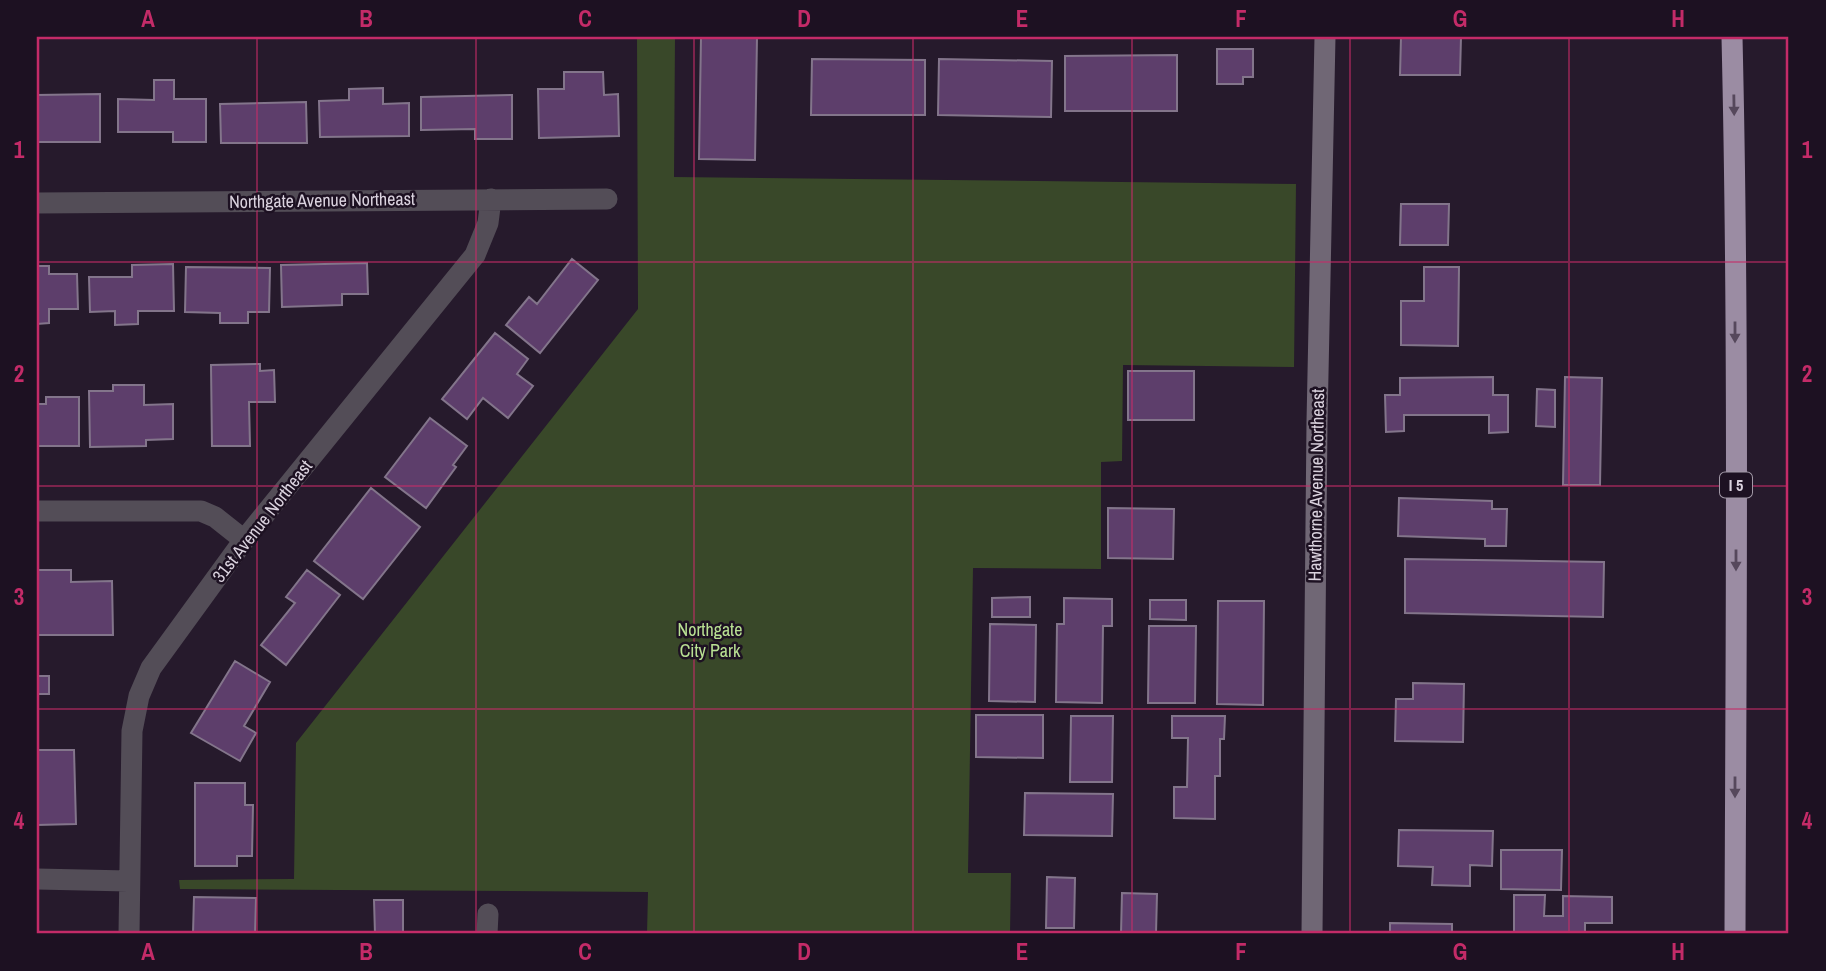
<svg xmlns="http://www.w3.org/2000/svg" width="1826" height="971" font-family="'Archivo Narrow',sans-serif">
<rect width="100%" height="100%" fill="#261a2c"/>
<path fill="#394829" d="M 637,37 L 675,37 L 674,177 L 1296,184 L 1294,367 L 1123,365 L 1122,461 L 1101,462 L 1101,569 L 973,568 L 968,873 L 1011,873 L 1010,934 L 647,934 L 648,892 L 180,889 L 179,880 L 294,879 L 296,743 L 638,309 Z"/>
<path fill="#5d3e6b" stroke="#83758b" stroke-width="2" d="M 701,37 L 757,37 L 755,160 L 699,159 Z
M 1401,37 L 1461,37 L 1460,75 L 1400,75 Z
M 1217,49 L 1253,49 L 1253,77 L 1243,77 L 1243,84 L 1217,84 Z
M 1177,55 L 1177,111 L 1065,111 L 1065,56 Z
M 812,59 L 925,60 L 925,115 L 811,115 Z
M 939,59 L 1052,61 L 1051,117 L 938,115 Z
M 564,72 L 603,72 L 604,95 L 618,94 L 619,136 L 539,138 L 538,89 L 564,89 Z
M 154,80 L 174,80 L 174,99 L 206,99 L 206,142 L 173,142 L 173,132 L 118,132 L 118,99 L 154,100 Z
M 383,88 L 383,104 L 409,103 L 409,136 L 320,137 L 319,101 L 349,100 L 349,89 Z
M 100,94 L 100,142 L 37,142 L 37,95 Z
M 512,95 L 512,139 L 475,139 L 475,129 L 421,130 L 421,97 Z
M 306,102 L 307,143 L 221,143 L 220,104 Z
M 1401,204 L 1449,204 L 1448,245 L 1400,245 Z
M 572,259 L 598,280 L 540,353 L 506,325 L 529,297 L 537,304 Z
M 367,263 L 368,294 L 342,294 L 342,305 L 282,307 L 281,265 Z
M 173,264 L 174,311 L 138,311 L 138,324 L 115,325 L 115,311 L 90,312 L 89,277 L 132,277 L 132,265 Z
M 37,266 L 49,266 L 49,274 L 77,274 L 78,309 L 49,309 L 49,323 L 37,324 Z
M 186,267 L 270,268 L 269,312 L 248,312 L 248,323 L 220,323 L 220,313 L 185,312 Z
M 1424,267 L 1459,267 L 1458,346 L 1401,345 L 1401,301 L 1424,301 Z
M 495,333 L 528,359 L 517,374 L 533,386 L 508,418 L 483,398 L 467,419 L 442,399 Z
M 260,364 L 260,371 L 274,370 L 275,402 L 249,402 L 250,446 L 212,446 L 211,365 Z
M 1128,371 L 1194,371 L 1194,420 L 1128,420 Z
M 1493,377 L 1493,395 L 1508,395 L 1508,432 L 1489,433 L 1489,415 L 1404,415 L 1404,431 L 1386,432 L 1385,395 L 1400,395 L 1400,378 Z
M 1565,377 L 1602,378 L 1600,485 L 1563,485 Z
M 113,385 L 144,385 L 144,405 L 173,404 L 173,439 L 146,440 L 146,446 L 90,447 L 89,391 L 113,391 Z
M 1537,389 L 1555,390 L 1555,427 L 1536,426 Z
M 46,397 L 79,397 L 79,446 L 37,446 L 37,404 L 46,404 Z
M 430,418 L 467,446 L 453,465 L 456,467 L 426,508 L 385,477 Z
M 371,488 L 420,527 L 363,599 L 314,561 Z
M 1399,498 L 1492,501 L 1492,509 L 1507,509 L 1506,546 L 1485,546 L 1485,539 L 1398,536 Z
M 1108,508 L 1174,509 L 1173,559 L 1108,558 Z
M 1405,559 L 1604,562 L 1603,617 L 1405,613 Z
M 37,570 L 71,570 L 71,582 L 112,581 L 113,635 L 37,635 Z
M 307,570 L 340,595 L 286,665 L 261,645 L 295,603 L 286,597 Z
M 1030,597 L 1030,617 L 992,617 L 992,598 Z
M 1064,598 L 1112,599 L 1112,626 L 1103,626 L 1102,703 L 1056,702 L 1057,624 L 1064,624 Z
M 1150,600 L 1186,600 L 1186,620 L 1150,619 Z
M 1218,601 L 1264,601 L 1263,705 L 1217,704 Z
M 990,624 L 1036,625 L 1035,702 L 989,701 Z
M 1149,626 L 1196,626 L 1195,703 L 1148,703 Z
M 235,661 L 270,682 L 244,726 L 256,733 L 240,761 L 191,733 Z
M 37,676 L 49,676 L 49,694 L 37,694 Z
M 1413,683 L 1464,684 L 1463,742 L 1395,741 L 1396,699 L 1413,699 Z
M 976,715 L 1043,715 L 1043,758 L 976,757 Z
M 1071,716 L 1113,716 L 1112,782 L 1070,782 Z
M 1172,716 L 1225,716 L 1224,739 L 1220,739 L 1220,776 L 1215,776 L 1215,819 L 1174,818 L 1174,787 L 1187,787 L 1188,738 L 1172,738 Z
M 37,750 L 74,750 L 76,824 L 37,825 Z
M 195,783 L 245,783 L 245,805 L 253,805 L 252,856 L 237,856 L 237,866 L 195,866 Z
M 1025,793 L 1113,794 L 1112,836 L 1024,835 Z
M 1399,830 L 1493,831 L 1492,866 L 1470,865 L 1470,886 L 1432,885 L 1433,867 L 1398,866 Z
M 1501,850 L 1562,850 L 1561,890 L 1501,889 Z
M 1047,877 L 1075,878 L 1074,928 L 1046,928 Z
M 1122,893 L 1157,894 L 1156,934 L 1121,934 Z
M 1514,895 L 1545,895 L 1544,916 L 1563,916 L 1563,896 L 1612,897 L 1612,923 L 1585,923 L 1585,934 L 1514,934 Z
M 194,897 L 256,898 L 255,934 L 193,934 Z
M 374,900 L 403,900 L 403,934 L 375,934 Z
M 1390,923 L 1452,924 L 1452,934 L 1390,934 Z"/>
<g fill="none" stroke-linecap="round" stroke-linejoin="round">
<path stroke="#534d57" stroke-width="21" d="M 37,203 L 607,199
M 37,511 L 201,511 L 215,517 L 244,540
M 37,879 L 128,881
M 129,934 L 132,731 L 139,696 L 151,668 L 244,540 L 475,255 L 488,223 L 491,199
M 487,934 L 488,914"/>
<path stroke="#706775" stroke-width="21" d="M 1312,934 L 1317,422 L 1325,37"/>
<path stroke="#9b8ca3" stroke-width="21" d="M 1732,37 C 1739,336 1736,635 1735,934"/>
</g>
<defs><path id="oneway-solid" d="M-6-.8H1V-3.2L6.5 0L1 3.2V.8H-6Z" transform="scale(1.75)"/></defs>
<g fill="#56485c">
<use href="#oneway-solid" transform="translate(1734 105) rotate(89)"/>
<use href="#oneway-solid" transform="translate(1735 332) rotate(90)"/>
<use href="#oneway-solid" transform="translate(1736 560) rotate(90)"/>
<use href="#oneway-solid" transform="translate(1735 787) rotate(90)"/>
</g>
<path fill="none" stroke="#c42b68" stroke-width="2" stroke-opacity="0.55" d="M 257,37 L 257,934M 476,37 L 476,934M 694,37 L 694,934M 913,37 L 913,934M 1132,37 L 1132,934M 1350,37 L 1350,934M 1569,37 L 1569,934M 37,262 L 1789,262M 37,486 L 1789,486M 37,709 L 1789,709"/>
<g text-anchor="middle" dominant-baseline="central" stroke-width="5" stroke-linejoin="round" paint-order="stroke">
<rect fill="#1d1122" stroke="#a198a6" stroke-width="2" x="1720" y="472.5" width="32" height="25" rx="5"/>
<g font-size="16" font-weight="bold" fill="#dad2de">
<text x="1736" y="485">I 5</text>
</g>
<g font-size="18" fill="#dad2de" stroke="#1d1122">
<text transform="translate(322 200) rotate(-1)">Northgate Avenue Northeast</text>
<text transform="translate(1316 485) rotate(-89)">Hawthorne Avenue Northeast</text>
<text transform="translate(262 521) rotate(-52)">31st Avenue Northeast</text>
</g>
<g font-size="18" fill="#b9e193" stroke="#1d1122">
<text x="710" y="629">Northgate<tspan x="710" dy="21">City Park</tspan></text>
</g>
</g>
<rect width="1826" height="971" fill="none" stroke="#1d1122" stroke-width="77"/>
<rect x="38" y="38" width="1749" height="894" fill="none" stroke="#c42b68" stroke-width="2.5"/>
<g font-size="23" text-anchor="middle" font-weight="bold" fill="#c42b68">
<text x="148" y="27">A</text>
<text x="366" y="27">B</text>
<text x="585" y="27">C</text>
<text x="804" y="27">D</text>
<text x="1022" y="27">E</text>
<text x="1241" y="27">F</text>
<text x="1460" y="27">G</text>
<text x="1678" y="27">H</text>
<text x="19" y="158">1</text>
<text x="1807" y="158">1</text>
<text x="19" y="382">2</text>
<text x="1807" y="382">2</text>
<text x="19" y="605">3</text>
<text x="1807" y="605">3</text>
<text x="19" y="829">4</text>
<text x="1807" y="829">4</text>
<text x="148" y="960">A</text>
<text x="366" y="960">B</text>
<text x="585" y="960">C</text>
<text x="804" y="960">D</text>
<text x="1022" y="960">E</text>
<text x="1241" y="960">F</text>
<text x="1460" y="960">G</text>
<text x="1678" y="960">H</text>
</g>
</svg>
